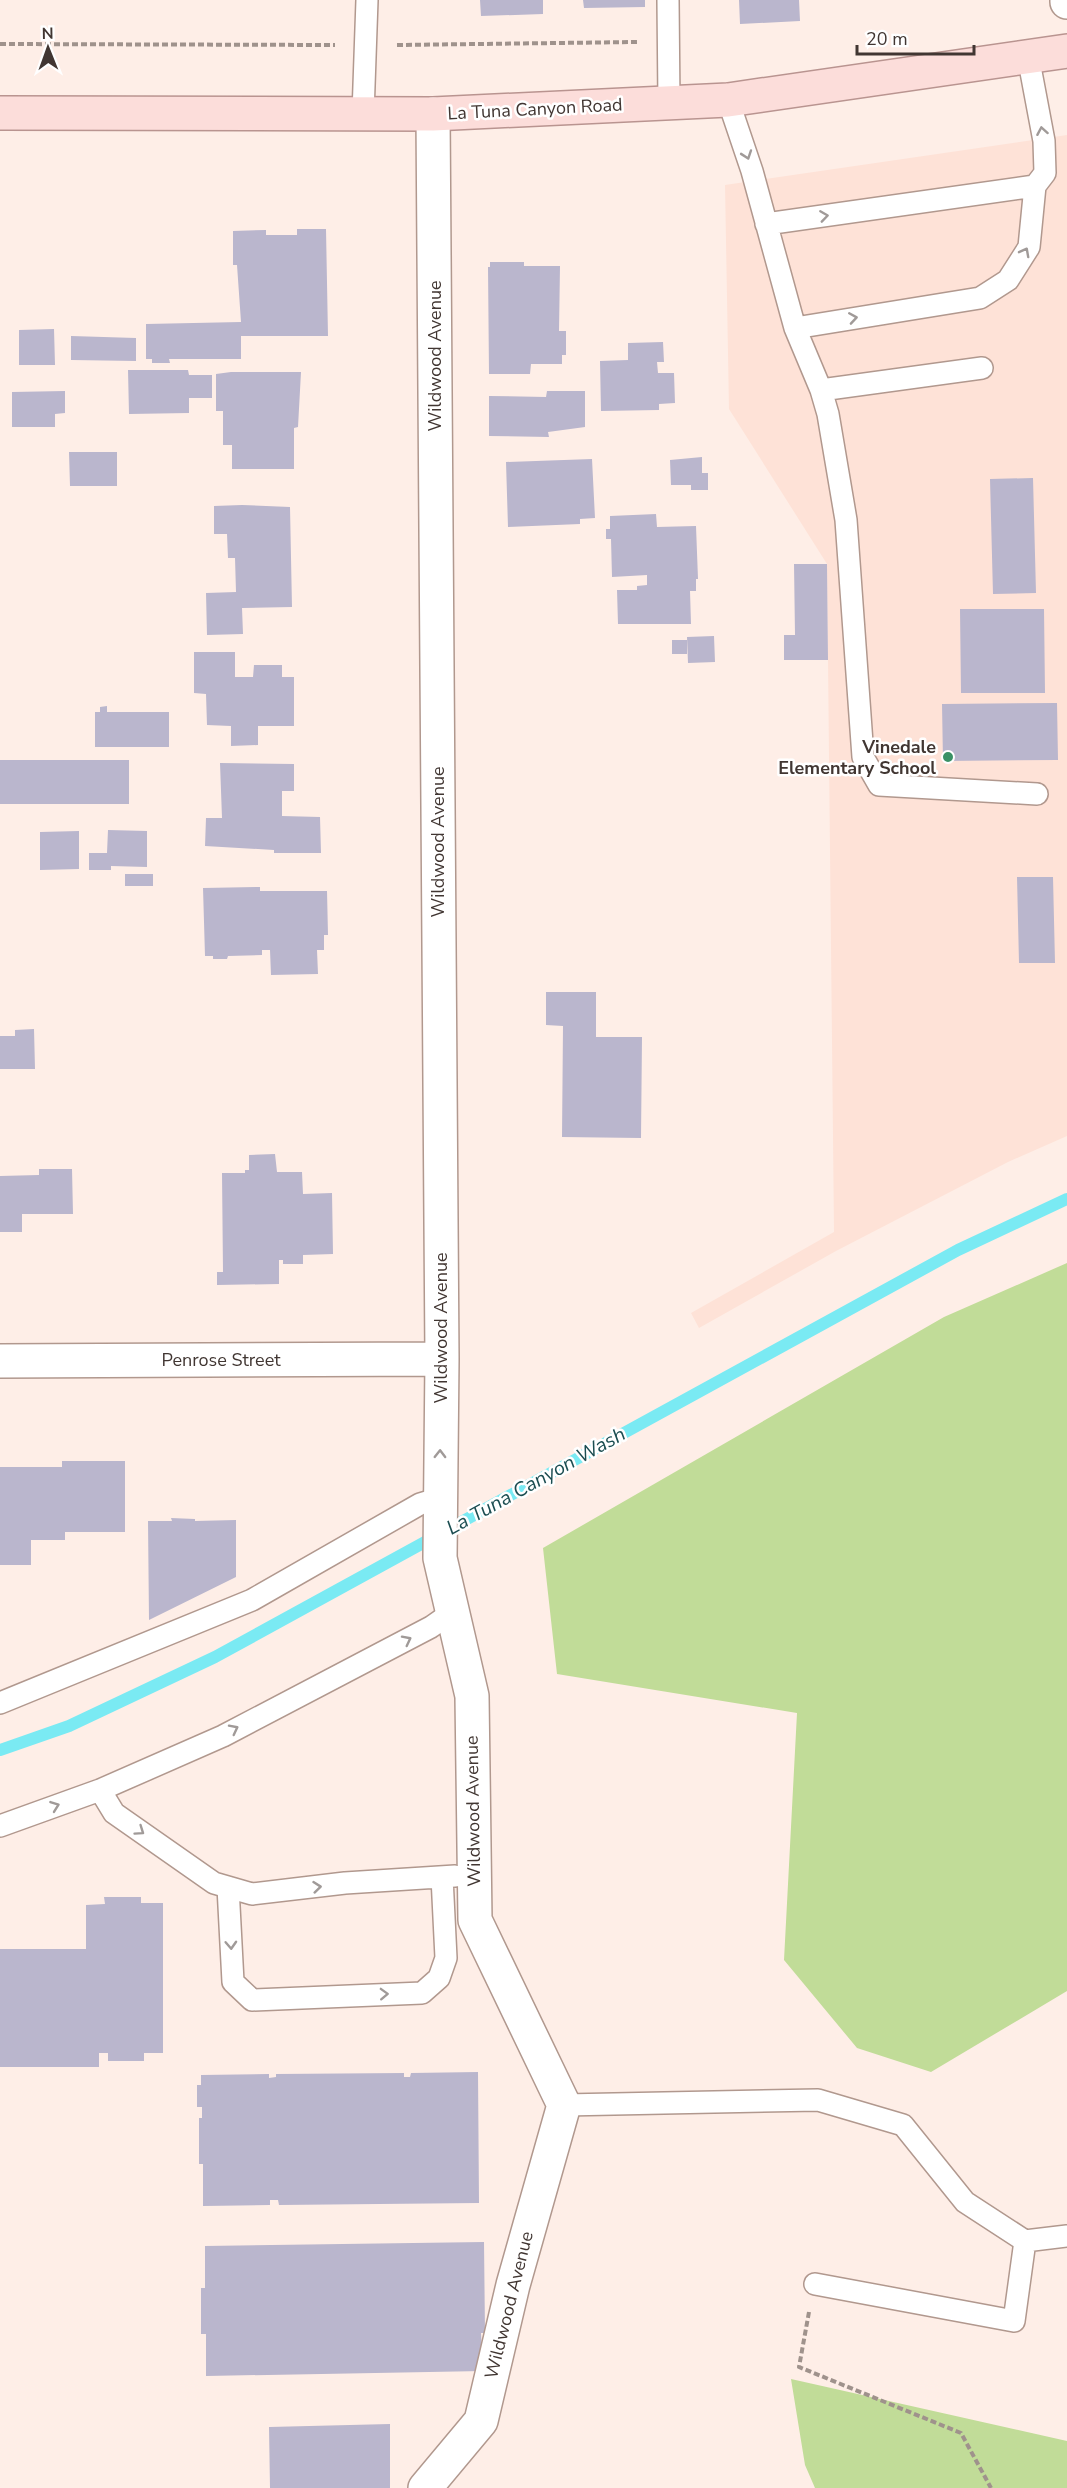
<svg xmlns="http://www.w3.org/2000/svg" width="1067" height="2488" font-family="'Nunito Sans',sans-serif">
<rect width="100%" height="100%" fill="#feeee7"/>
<path fill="#fee2d7" d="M 1067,135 L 1067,1136 L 1008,1162 L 836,1251 L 699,1328 L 691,1313 L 834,1232 L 827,564 L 729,409 L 725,185 Z"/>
<path fill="#c1dc98" d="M 1067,1263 L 1067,1991 L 931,2072 L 857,2048 L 784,1960 L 797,1713 L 557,1674 L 543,1548 L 944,1317 Z
M 791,2379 L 1067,2441 L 1067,2488 L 815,2488 L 805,2465 Z"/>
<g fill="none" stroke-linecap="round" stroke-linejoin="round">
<path stroke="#7aeaf3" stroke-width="12" d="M 0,1750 L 69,1726 L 215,1657 L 958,1250 L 1067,1199"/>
</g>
<path fill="#bab6cd" d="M 480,0 L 543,0 L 543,14 L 481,16 Z
M 583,0 L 645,0 L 645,7 L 584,8 Z
M 739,0 L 799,0 L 800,21 L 740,24 Z
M 297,229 L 326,229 L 328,336 L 241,336 L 241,359 L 169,359 L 170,363 L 152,363 L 152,359 L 146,359 L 146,324 L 241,322 L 237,265 L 233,265 L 233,231 L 266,230 L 266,235 L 297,235 Z
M 490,262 L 524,262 L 524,266 L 560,266 L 559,331 L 566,331 L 566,355 L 562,355 L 562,364 L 531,364 L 530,374 L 489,374 L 488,267 L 490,267 Z
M 54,329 L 55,365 L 19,365 L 19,330 Z
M 71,336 L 136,338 L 136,361 L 71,360 Z
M 663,342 L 664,362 L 657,362 L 658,373 L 674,373 L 675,403 L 659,404 L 659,410 L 601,411 L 600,361 L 628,360 L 628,343 Z
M 128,370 L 188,370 L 189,375 L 212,375 L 212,398 L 189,398 L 189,413 L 129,414 Z
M 231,372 L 301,372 L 298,427 L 294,428 L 294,469 L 232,469 L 232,445 L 223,445 L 223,411 L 216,411 L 216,374 Z
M 65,391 L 65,413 L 55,414 L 55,427 L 12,427 L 12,392 Z
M 547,391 L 585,391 L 585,427 L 548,432 L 549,437 L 489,436 L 489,396 L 546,397 Z
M 69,452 L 117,452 L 117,486 L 70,486 Z
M 702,457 L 702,473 L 708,473 L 708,490 L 691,490 L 691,485 L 671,485 L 670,460 Z
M 592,459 L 595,518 L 580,519 L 580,524 L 508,527 L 506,462 Z
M 1033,478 L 1036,593 L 993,594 L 990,479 Z
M 242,505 L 290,507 L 292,607 L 242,608 L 243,634 L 207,635 L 206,593 L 236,592 L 235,558 L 228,558 L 227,534 L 214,534 L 214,506 Z
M 656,514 L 657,527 L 696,526 L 698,579 L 696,579 L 696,591 L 690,591 L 691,624 L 618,624 L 617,590 L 637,590 L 637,586 L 647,585 L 647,575 L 612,577 L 611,539 L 606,539 L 606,529 L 610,529 L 610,516 Z
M 794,564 L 827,564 L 828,660 L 784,660 L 784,635 L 795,635 Z
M 960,609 L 1044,609 L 1045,693 L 961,693 Z
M 714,636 L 715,662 L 688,663 L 687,637 Z
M 672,640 L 687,640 L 687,654 L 672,654 Z
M 194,652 L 235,652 L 235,677 L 253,677 L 254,665 L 282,665 L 282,677 L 294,677 L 294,726 L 258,726 L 258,745 L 231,746 L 231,726 L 207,725 L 206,694 L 194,693 Z
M 1057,703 L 1058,760 L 943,761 L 942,704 Z
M 107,706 L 107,712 L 169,712 L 169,747 L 95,747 L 95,712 L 100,712 L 100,707 Z
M 0,760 L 129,760 L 129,804 L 0,804 Z
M 220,763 L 294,764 L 294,791 L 282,791 L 282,816 L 320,817 L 321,853 L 274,853 L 274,850 L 205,846 L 206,818 L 222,818 Z
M 108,830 L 147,831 L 147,867 L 111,866 L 111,870 L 89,870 L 89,853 L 107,853 Z
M 79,831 L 79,869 L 40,870 L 40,832 Z
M 125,874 L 153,874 L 153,886 L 125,886 Z
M 1017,877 L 1053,877 L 1055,963 L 1019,963 Z
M 260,887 L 260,891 L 327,891 L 328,935 L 324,935 L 324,950 L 317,950 L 318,974 L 271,975 L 270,950 L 262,950 L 262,955 L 228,956 L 227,959 L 213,959 L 213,956 L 205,956 L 203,888 Z
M 546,992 L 596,992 L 596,1037 L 642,1037 L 641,1138 L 562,1137 L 563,1026 L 546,1025 Z
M 34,1029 L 35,1069 L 0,1069 L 0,1036 L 15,1036 L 15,1030 Z
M 275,1154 L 277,1172 L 302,1172 L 303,1194 L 332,1193 L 333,1254 L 303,1255 L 303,1264 L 283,1264 L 283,1260 L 279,1260 L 279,1284 L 217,1285 L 217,1272 L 223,1272 L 222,1173 L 245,1173 L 245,1170 L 249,1170 L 249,1155 Z
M 39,1169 L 72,1169 L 73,1214 L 22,1214 L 22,1232 L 0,1232 L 0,1176 L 39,1175 Z
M 62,1461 L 125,1461 L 125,1532 L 65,1532 L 65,1540 L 31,1540 L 31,1565 L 0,1565 L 0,1467 L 62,1467 Z
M 171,1518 L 195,1519 L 195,1521 L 236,1520 L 236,1577 L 149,1620 L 148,1521 L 172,1521 Z
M 104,1897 L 141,1897 L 141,1903 L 163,1903 L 163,2053 L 144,2053 L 144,2061 L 108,2061 L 108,2053 L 99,2053 L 99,2067 L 0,2067 L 0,1949 L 86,1949 L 86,1905 L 105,1904 Z
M 478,2072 L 479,2203 L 279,2205 L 278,2200 L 270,2200 L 270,2205 L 203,2206 L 203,2164 L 199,2164 L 199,2118 L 202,2118 L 202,2107 L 197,2107 L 197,2085 L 201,2085 L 201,2075 L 269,2074 L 269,2078 L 276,2077 L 276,2074 L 404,2073 L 404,2077 L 410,2077 L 411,2073 Z
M 484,2242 L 485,2333 L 481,2333 L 483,2371 L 206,2376 L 206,2334 L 201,2334 L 201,2288 L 205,2288 L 205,2246 Z
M 390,2424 L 390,2488 L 270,2488 L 269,2427 Z"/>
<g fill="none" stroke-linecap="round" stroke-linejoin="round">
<defs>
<path id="service" d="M 668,0 L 669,103
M 728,100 L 752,171 L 795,328 L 821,390 L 828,414 L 846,520 L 863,757 L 879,785 L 1037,794
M 363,114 L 367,0
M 766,224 L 1035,186
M 795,328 L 980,298 L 1008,280 L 1029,247 L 1035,186 L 1045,173 L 1044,141 L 1028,56
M 821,390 L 982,368
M 0,1703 L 252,1600 L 420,1504 L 440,1498
M 100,1790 L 114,1813 L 214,1883 L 252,1894 L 345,1883 L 455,1876
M 0,1826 L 100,1790 L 223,1736 L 431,1627 L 451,1613
M 228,1887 L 233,1982 L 252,2000 L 422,1993 L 439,1978 L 446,1958 L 442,1877
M 564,2105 L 818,2100 L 903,2125 L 965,2202 L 1025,2241 L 1067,2236
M 815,2284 L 1014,2321 L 1025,2241"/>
<path id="minor" d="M 1067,0 L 1067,2
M 0,1361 L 442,1359
M 425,2488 L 481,2421 L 513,2285 L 564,2105 L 475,1920 L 472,1696 L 440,1558 L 442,1359 L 433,114"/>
<path id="primary" d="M 0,113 L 433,114 L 728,100 L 1067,51"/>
</defs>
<use href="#service" stroke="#b1988e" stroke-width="24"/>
<use href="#minor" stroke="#b1988e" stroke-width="36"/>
<use href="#primary" stroke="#b99490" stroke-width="36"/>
<path stroke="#9f928c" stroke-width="4" stroke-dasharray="6 3" stroke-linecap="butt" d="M 0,44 L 335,45
M 397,45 L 638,42
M 809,2312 L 799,2367 L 961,2433 L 991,2488"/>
<use href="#service" stroke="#fff" stroke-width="21"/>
<use href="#minor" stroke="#fff" stroke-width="33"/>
<use href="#primary" stroke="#fcddda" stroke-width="33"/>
</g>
<defs><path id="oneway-chevron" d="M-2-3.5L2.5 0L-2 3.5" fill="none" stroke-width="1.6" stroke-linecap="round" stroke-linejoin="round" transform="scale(1.5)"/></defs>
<g stroke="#a09a98">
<use href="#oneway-chevron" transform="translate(1042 131) rotate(-100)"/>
<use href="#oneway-chevron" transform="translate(747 155) rotate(71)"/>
<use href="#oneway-chevron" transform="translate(824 216) rotate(-8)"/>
<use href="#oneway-chevron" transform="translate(1025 252) rotate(-62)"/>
<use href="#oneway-chevron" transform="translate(853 318) rotate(-9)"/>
<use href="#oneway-chevron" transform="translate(440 1454) rotate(-89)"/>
<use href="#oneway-chevron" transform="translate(407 1640) rotate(-27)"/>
<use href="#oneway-chevron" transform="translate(234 1729) rotate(-27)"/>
<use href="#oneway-chevron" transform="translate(55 1806) rotate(-20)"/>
<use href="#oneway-chevron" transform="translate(140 1831) rotate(35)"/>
<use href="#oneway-chevron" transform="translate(317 1887) rotate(-6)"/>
<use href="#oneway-chevron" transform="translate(231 1945) rotate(87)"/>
<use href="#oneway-chevron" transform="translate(384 1994) rotate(-2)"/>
</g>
<circle fill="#3a9165" stroke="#fff" stroke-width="2" cx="948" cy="757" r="6"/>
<g text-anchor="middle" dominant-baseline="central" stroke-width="5" stroke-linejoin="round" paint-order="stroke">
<g font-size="18" fill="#413632" stroke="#fff">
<text transform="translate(535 109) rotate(-3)">La Tuna Canyon Road</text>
<text transform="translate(435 356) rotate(-90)">Wildwood Avenue</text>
<text transform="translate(438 842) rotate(-90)">Wildwood Avenue</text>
<text transform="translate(441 1328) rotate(-90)">Wildwood Avenue</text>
<text x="221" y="1360">Penrose Street</text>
<text transform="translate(473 1811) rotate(-91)">Wildwood Avenue</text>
<text transform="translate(509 2305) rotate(-76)">Wildwood Avenue</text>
</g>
<g font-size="18" font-weight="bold" fill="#413632" stroke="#fff" text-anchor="end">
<text x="936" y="747">Vinedale<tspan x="936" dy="21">Elementary School</tspan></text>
</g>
<g font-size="20" font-style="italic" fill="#1b4d51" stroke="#fff">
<text transform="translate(536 1481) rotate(-29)">La Tuna Canyon Wash</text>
</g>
</g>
<g transform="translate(48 48) rotate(359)" stroke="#ffffff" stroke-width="4.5" paint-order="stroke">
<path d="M0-4.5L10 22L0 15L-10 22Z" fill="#413632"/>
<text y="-9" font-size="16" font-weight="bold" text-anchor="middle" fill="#413632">N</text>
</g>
<path d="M857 45v9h117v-9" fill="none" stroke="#413632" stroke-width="3"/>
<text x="866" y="45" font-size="18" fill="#413632" stroke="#ffffff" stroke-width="4.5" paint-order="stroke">20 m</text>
</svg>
